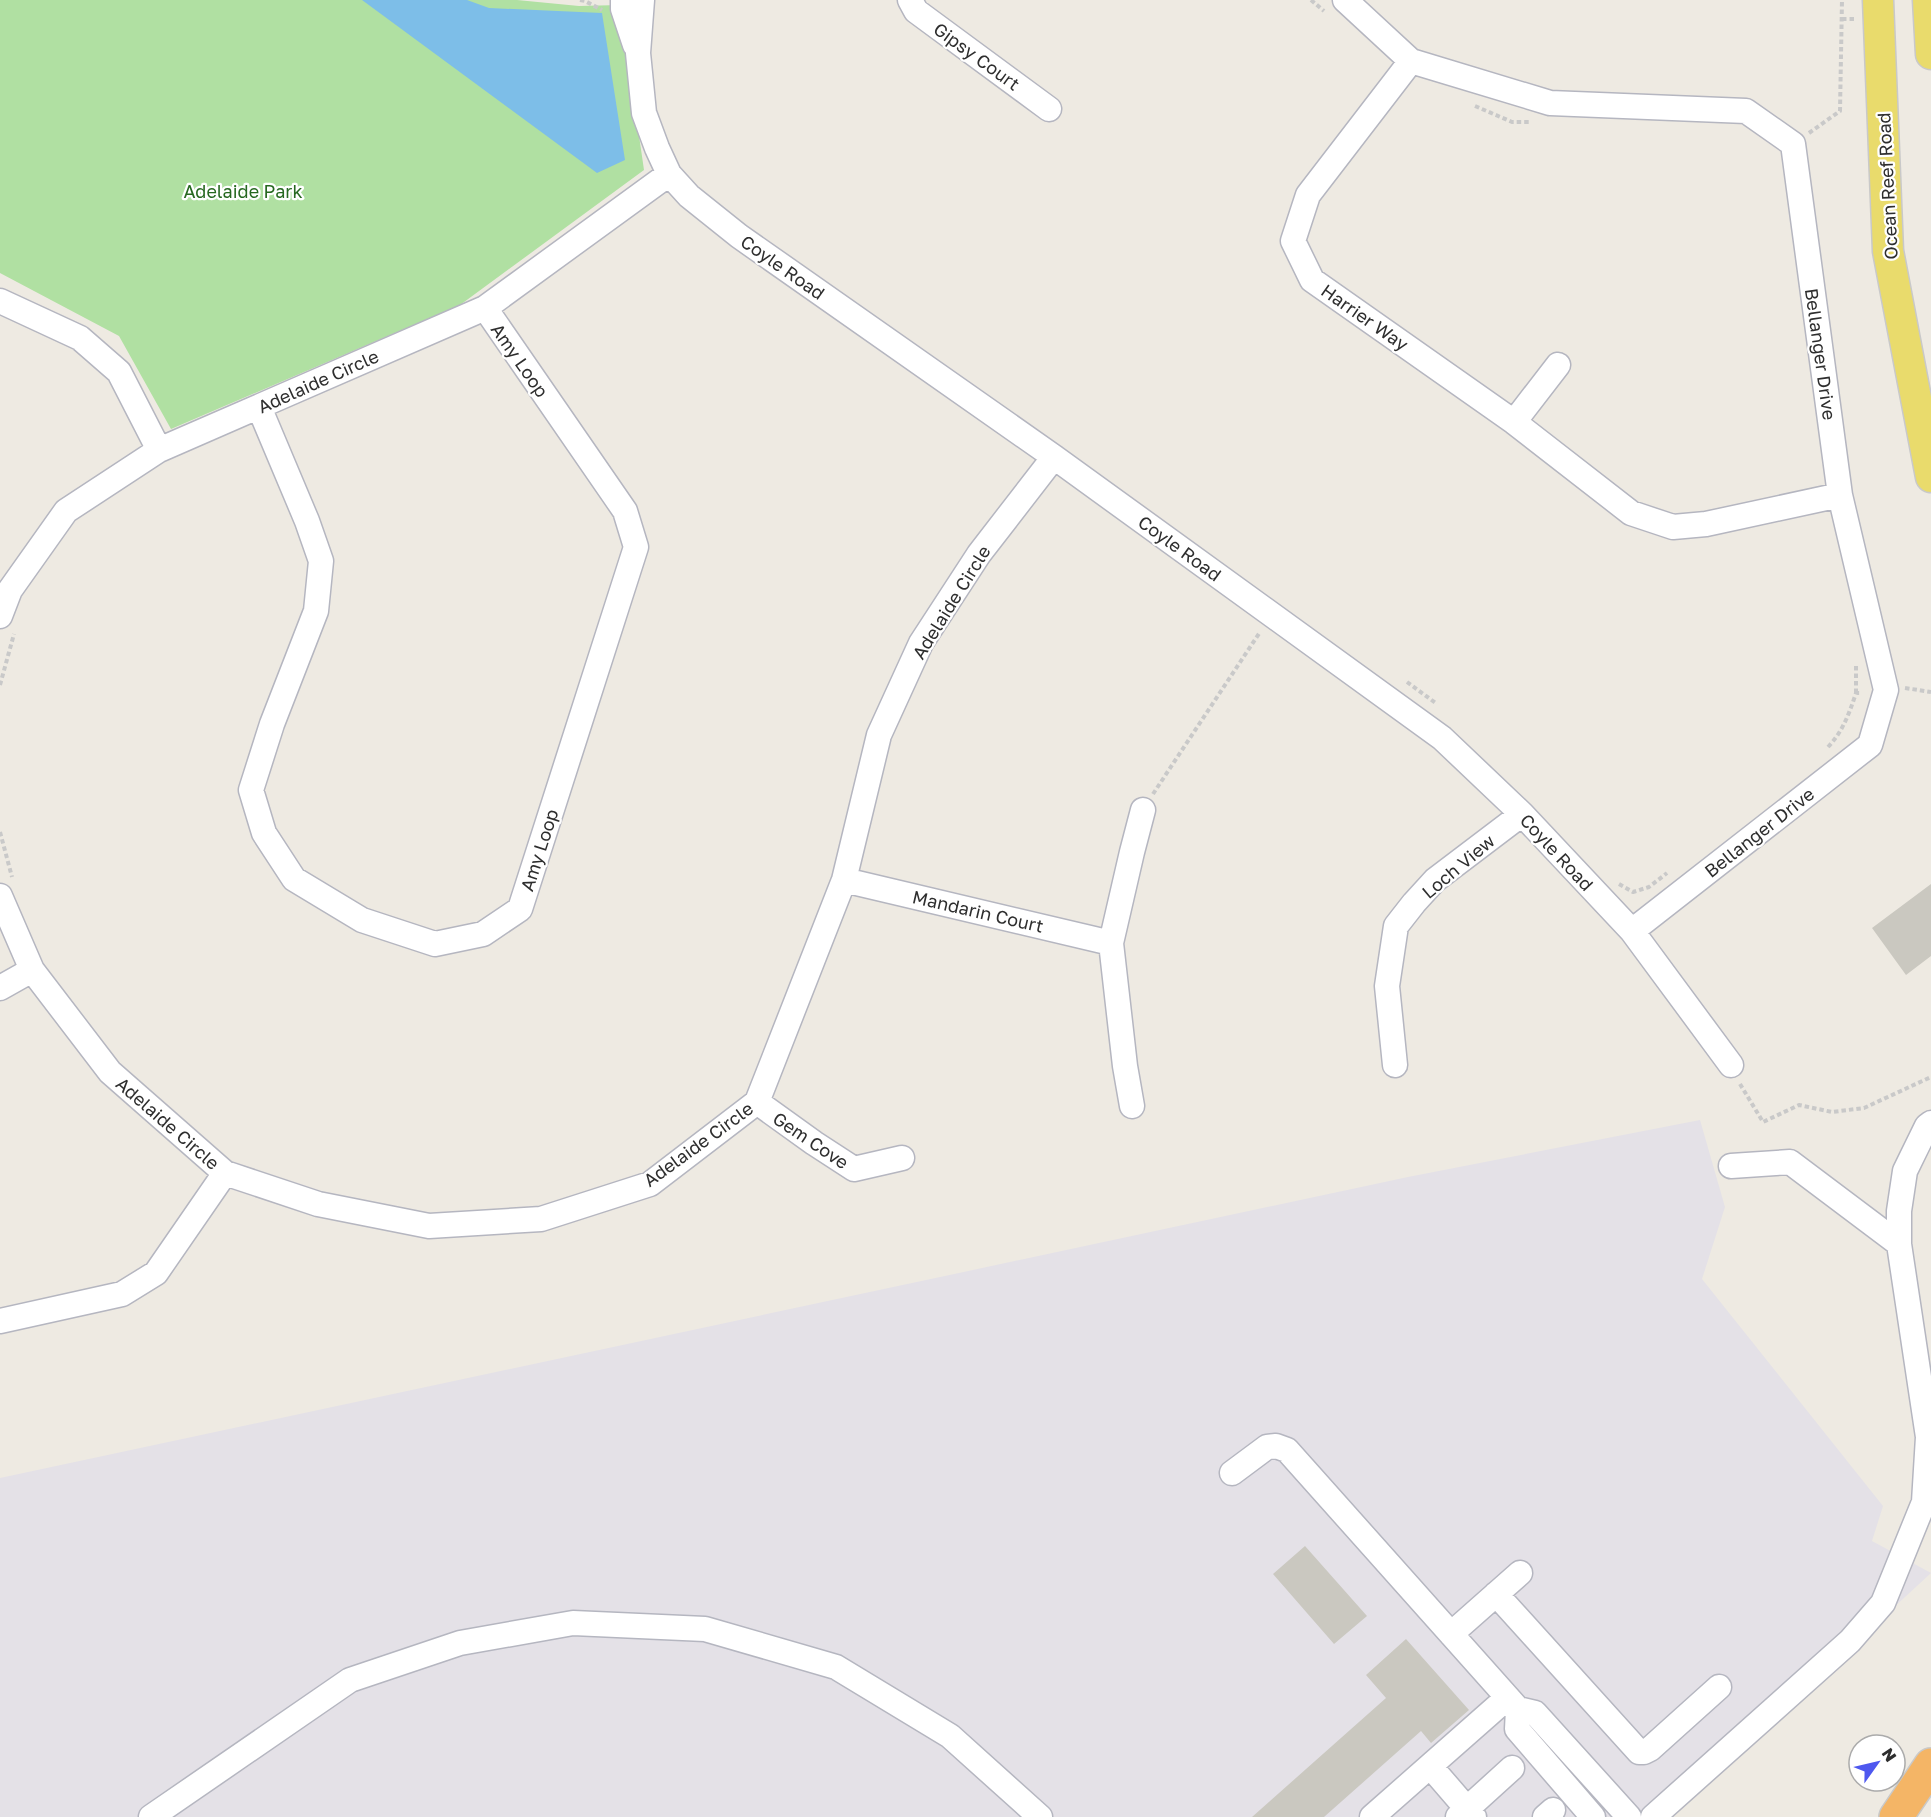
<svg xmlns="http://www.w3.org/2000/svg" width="1931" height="1817" font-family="'Golos Text',sans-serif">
<rect width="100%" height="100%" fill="#eeeae2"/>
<path fill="#e4e1e7" d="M 1700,1120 L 1725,1207 L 1702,1279 L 1883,1506 L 1872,1541 L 1931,1573 L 1667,1817 L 0,1817 L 0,1478 L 1408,1177 Z"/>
<path fill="#b0e0a2" d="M 0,0 L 517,0 L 579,6 L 620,5 L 644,170 L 460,305 L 171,429 L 119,336 L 0,273 Z"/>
<path fill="#7dbee8" d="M 362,0 L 467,0 L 489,8 L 602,13 L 625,160 L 597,173 Z"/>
<path fill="#cac8c0" d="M 1931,884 L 1931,956 L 1906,975 L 1872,928 Z
M 1305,1546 L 1367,1616 L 1334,1644 L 1273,1574 Z
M 1406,1639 L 1469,1710 L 1431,1743 L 1421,1731 L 1324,1817 L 1252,1817 L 1386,1698 L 1366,1675 Z"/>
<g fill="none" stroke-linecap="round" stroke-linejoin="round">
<defs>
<path id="minor" d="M 623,0 L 623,9 L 635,45
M 642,0 L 638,53 L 644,113 L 657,148 L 669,174 L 689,196 L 739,236 L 1054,457 L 1442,738 L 1522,814 L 1632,931 L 1731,1065
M 910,0 L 916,11 L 1049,109
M 1345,0 L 1411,61 L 1550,103 L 1746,111 L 1793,144 L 1840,495 L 1886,690 L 1870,745 L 1632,931
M 1411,61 L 1308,195 L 1293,241 L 1312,280 L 1514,422 L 1631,513 L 1673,527 L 1706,524 L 1840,495
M 0,301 L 80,338 L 119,372 L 159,450
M 259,407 L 307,521 L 321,561 L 316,611 L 272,724 L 251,790 L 264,833 L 294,879 L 362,920 L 435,944 L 483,934 L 520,909 L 636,547 L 625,511 L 485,308
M 1514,422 L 1558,365
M 0,616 L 10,590 L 66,511 L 159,450 L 485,308 L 669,174
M 844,880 L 1111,943
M 0,896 L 32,970 L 110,1072 L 225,1173 L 318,1204 L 429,1226 L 541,1219 L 650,1184 L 757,1102 L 844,880 L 879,735 L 921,643 L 979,554 L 1054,457
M 0,988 L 32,970
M 1395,1065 L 1387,986 L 1396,926 L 1414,903 L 1435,880 L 1522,814
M 757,1102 L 814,1143 L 854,1169 L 902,1158
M 1132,1106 L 1125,1066 L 1111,943 L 1132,852 L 1143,810
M 1731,1166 L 1790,1162 L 1899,1244
M 0,1321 L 122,1294 L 156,1273 L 225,1173
M 1232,1473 L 1267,1447 L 1276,1446 L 1287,1450 L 1518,1709
M 1496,1594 L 1639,1752 L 1644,1752 L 1650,1749 L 1719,1687
M 1451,1634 L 1520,1573
M 1430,1766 L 1474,1817
M 151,1817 L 350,1680 L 460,1643 L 573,1623 L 705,1629 L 836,1667 L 950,1736 L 1040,1817
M 1372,1817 L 1507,1698
M 1458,1817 L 1512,1768
M 1545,1817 L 1553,1810
M 1593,1817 L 1517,1729 L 1518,1709 L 1535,1713 L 1629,1817
M 1653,1817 L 1850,1641 L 1883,1603 L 1924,1502 L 1928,1437 L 1899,1244 L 1899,1211 L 1905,1171 L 1927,1126 L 1931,1123"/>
<path id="major" d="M 1878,0 L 1888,251 L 1931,477
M 1928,0 L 1931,54"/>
<path id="highway" d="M 1896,1817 L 1931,1765"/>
</defs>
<use href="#minor" stroke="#b5b6c0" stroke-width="27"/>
<use href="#major" stroke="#c9c9c9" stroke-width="33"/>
<use href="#highway" stroke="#c9c9c9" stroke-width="36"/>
<path stroke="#c9c9c9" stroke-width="4" stroke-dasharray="4.5 3" stroke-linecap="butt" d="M 580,0 L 585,1 L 602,10
M 1311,0 L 1324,11
M 1842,19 L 1856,19
M 1475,106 L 1512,122 L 1530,122
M 1809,133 L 1840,111 L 1842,0
M 1407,682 L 1437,704
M 0,685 L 14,634
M 1905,688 L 1931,692
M 1856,693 L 1856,666
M 1828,747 C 1843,731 1849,714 1856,693 L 1862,693
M 1153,794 L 1260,632
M 0,832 L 12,877
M 1619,884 L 1633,892 L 1649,887 L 1667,873
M 1740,1084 L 1763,1122 L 1799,1105 L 1832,1112 L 1864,1108 L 1931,1077"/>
<use href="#minor" stroke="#fff" stroke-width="24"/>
<use href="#major" stroke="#e9db6c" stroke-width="30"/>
<use href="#highway" stroke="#f4b566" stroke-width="33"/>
</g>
<g text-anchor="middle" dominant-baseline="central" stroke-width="4.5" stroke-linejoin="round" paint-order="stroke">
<g font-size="18" fill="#2e2e2e" stroke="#fff">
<text transform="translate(977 56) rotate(36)">Gipsy Court</text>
<text transform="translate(1887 186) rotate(-93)">Ocean Reef Road</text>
<text transform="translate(783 267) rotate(35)">Coyle Road</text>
<text transform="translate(1365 317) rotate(35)">Harrier Way</text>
<text transform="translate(1821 354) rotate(82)">Bellanger Drive</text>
<text transform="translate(520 360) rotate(55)">Amy Loop</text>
<text transform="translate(318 381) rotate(-24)">Adelaide Circle</text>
<text transform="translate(1180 548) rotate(36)">Coyle Road</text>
<text transform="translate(951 602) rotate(-58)">Adelaide Circle</text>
<text transform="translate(1759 832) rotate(-38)">Bellanger Drive</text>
<text transform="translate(539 850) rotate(-72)">Amy Loop</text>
<text transform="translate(1557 852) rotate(47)">Coyle Road</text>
<text transform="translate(1458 866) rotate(-40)">Loch View</text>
<text transform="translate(978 911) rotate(13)">Mandarin Court</text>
<text transform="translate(168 1123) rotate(41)">Adelaide Circle</text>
<text transform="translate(811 1140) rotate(34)">Gem Cove</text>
<text transform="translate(698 1144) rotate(-36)">Adelaide Circle</text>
</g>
<g font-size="18" fill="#266820" stroke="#fff">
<text x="243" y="191">Adelaide Park</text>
</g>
</g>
<g transform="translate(1877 1763) rotate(56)"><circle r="28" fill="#ffffff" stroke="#ababab" stroke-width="1.5"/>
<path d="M0-4.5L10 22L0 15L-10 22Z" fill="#4e58ef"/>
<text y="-9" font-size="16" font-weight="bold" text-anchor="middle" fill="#2e2e2e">N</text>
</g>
</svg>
